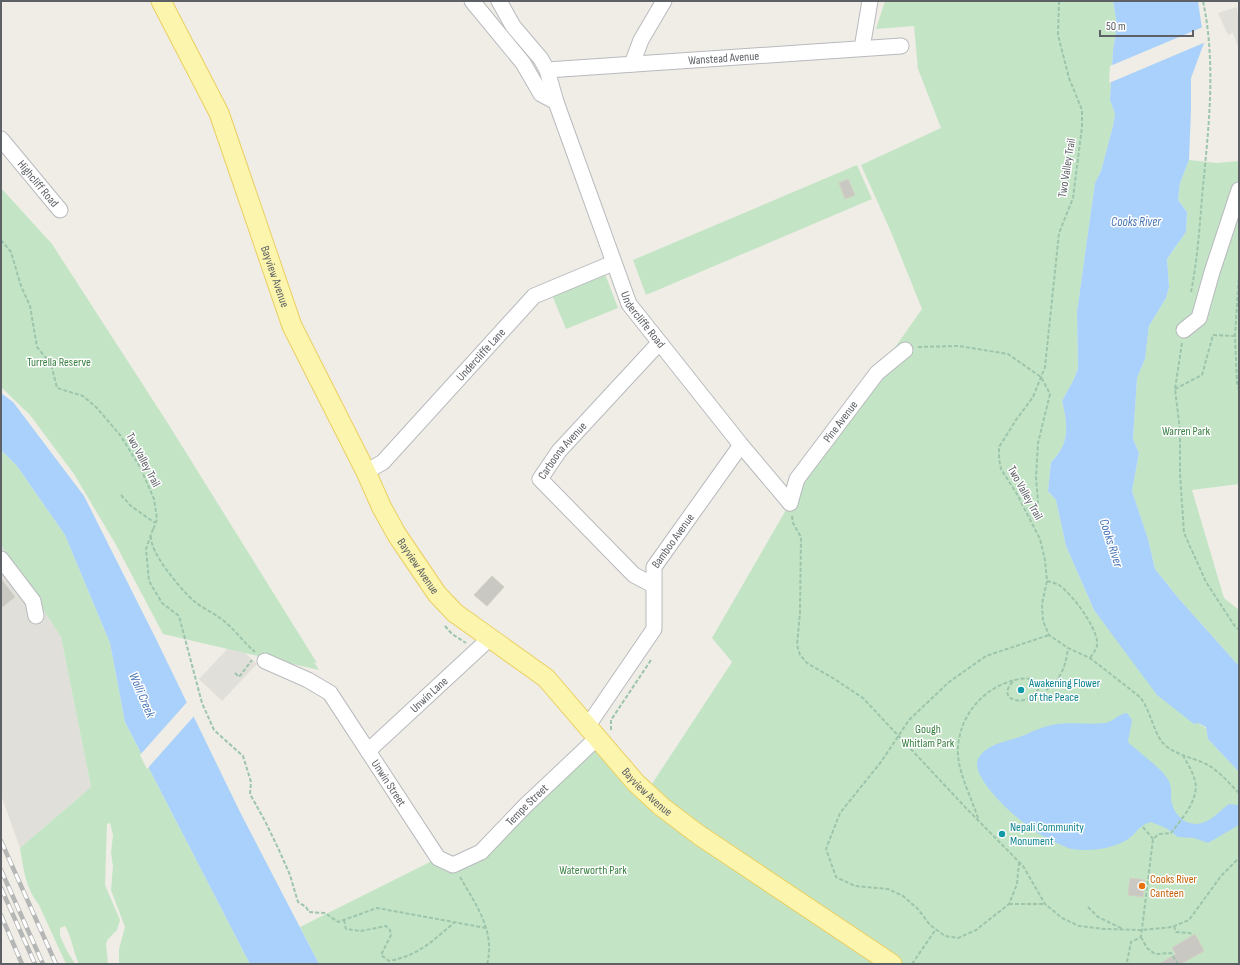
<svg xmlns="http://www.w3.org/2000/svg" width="1240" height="965" font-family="'Sofia Sans Condensed',sans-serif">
<rect width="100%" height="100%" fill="#efede5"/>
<path fill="#e0dfda" d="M 1237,7 L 1239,26 L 1239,52 L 1238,46 L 1233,33 L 1228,35 L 1218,13 Z
M 1,545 L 61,637 L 91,787 L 20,848 L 1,795 Z
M 234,642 L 257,664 L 222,701 L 199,679 Z"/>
<path fill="#c3e5c6" d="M 885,1 L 1113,1 L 1117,25 L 1113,50 L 1110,100 L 1115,114 L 1113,126 L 1101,171 L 1095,183 L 1091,211 L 1077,312 L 1078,367 L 1074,379 L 1062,401 C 1068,425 1070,444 1051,462 L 1048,491 L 1056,500 L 1066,546 L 1094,610 L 1120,643 L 1198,723 L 1206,728 L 1208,739 L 1239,772 L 1239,964 L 319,964 L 300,927 L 438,858 L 453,865 L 481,852 L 592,733 L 646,793 L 732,662 L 712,638 L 790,503 L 797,479 L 877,373 L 922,309 L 891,232 L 861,165 L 941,128 L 918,69 L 914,26 L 876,29 Z
M 1189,160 L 1217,163 L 1239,161 L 1239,484 L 1192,490 L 1224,598 L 1239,610 L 1239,666 L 1180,600 L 1155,569 L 1148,539 L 1132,491 L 1139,453 L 1133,439 L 1137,378 L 1145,359 L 1149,326 L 1166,298 L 1169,287 L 1167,259 L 1186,232 L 1187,212 L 1178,200 L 1180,183 Z
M 857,165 L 872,199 L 646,295 L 633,260 Z
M 1,188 L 52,244 L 167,422 L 317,663 L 314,662 L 319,670 L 163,634 L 115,543 L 74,474 L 30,415 L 1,387 Z
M 605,274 L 618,308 L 566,329 L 552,295 Z
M 1,450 L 17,466 L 65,535 L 110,643 L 125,722 L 250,964 L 119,964 L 119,949 L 125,927 L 111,890 L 113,866 L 111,853 L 113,835 L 110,823 L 107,824 L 105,885 L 120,920 L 117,930 L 108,939 L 106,944 L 108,964 L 79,964 C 73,952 72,937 65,926 L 60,928 L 60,936 L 66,949 L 75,964 L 66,964 L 39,905 C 26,889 23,868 20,848 L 91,787 L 61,637 L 1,545 Z"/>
<path fill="#a9d1fb" d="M 1113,1 L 1198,1 L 1204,43 L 1191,78 L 1191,110 L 1189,160 L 1180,183 L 1178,200 L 1187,212 L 1186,232 L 1167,259 L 1169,287 L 1166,298 L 1149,326 L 1145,359 L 1137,378 L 1133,439 L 1139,453 L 1132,491 L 1148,539 L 1155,569 L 1180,600 L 1239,666 L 1239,772 L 1208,739 L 1206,727 L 1198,723 L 1194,724 L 1157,695 L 1094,610 L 1066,546 L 1056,500 L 1048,491 L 1051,462 C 1070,444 1068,425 1062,401 L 1074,379 L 1078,368 L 1077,312 L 1091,211 L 1095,183 L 1101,171 L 1113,126 L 1115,114 L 1110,100 L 1113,50 L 1117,25 Z
M 1,393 L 13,402 L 84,496 L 155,637 L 240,812 L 319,964 L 250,964 L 125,722 L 110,643 L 65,535 L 17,466 L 1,450 Z
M 1127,713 L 1132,720 L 1128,742 C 1138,752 1160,767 1167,778 C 1173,786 1170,795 1172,804 C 1177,820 1192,829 1207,821 C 1215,817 1222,809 1229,804 L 1238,805 L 1239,825 L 1208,843 L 1194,838 L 1178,837 L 1166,828 L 1151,822 C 1142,824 1138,830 1132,836 C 1121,846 1101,850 1086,850 C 1080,850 1071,850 1066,847 C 1056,843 1045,837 1036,832 C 1021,823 969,778 978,759 C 987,743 1007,742 1022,736 C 1034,731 1044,726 1057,724 C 1073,722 1089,725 1105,723 C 1113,722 1118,714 1127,713 Z"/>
<path fill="#efede5" d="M 1203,27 L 1206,42 L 1109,83 L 1110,66 Z
M 188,701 L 195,715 L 147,769 L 140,755 Z"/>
<path fill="#cac8c2" stroke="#d3d0c4" d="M 848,179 L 855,195 L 845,199 L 839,183 Z
M 492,576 L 504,587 L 487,606 L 474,595 Z
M 1,579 L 15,597 L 1,608 Z
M 1130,878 L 1145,880 L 1143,897 L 1128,895 Z
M 1195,934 L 1204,951 L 1181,964 L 1159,964 L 1176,954 L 1172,948 Z"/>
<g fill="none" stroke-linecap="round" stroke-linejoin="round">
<defs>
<g id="minor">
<path d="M 472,1 L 523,63 L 541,94 L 556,102"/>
<path id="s1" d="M 499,1 L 513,26 L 541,59 L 547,70 L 556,102 L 629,304 L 741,445 L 790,503"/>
<path d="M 862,48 L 870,1"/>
<path d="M 632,64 L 641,40 L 664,1"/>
<path id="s2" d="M 547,70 L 901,46"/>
<path id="s3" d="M 1,139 L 60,210"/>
<path d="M 1184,330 L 1199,318 L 1212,272 L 1239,190"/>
<path id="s4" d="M 366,472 L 383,462 L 534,296 L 613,263"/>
<path id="s5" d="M 790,503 L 797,479 L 877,373 L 905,350"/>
<path d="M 1,559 L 33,601 L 36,616"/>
<path id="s6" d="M 653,585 L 634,575 L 540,479 L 559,451 L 659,343"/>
<path id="s7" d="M 265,661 L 308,680 L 330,693 L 438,858 L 453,865 L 481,852 L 525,806 L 597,738"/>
<path id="s8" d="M 587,727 L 654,629 L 654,567 L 741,445"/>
<path id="s9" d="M 368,751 L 489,639"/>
</g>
<g id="major">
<path id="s10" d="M 161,1 L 219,113 L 292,326 L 366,472 L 382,508 L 397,535 L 437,594 L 455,613 L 546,678 L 636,783 L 662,807 L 699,835 L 892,964"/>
</g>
</defs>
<use href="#minor" stroke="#b8babe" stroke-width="17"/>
<use href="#major" stroke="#ebcf62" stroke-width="21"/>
<path stroke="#9dc5ac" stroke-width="2" stroke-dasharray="4 2" stroke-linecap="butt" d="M 1059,1 L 1058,35 L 1069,78 L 1082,110 L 1082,127 L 1073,198 L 1059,233 L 1045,367 L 1033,397 L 1016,420 L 999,447 L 999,459 L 1001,469 L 1017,494 L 1040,539 L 1045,560 L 1047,581 L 1042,604 L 1043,621 L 1049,635 L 1068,648 L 1090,658 L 1140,697 C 1150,710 1152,726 1160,739 C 1169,754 1192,757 1206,764 C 1218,770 1229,783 1239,793
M 1,240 L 11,252 L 21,286 L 30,306 L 37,347 L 51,364 L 57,388 L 83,396 L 97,408 L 120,435 L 140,467 L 154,499 L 157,519 L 153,530
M 1239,273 L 1235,336 L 1237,383 L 1239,390
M 1191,292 C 1198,257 1200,221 1203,186 C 1209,125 1216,62 1203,1
M 1182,343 L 1175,389 L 1180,430 L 1180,474 L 1184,533 L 1206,582 L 1234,625 L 1239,630
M 918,347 L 959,346 L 1008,354 L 1041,377 L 1050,394 L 1038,443 L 1036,477 L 1038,502 L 1030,517
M 1175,389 L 1202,375 L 1213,335 L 1235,336
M 121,495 L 131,506 L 155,523
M 792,516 L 793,523 L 801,537 L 800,612 L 797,645 L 800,655 L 807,663 L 833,678 L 863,698 L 966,808 L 1023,866 L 1045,904 L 1062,918 L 1079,926 L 1104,929 L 1142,930 L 1172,927 L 1189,920 L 1221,876 L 1239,858
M 153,529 L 146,549 L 149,581 L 162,603 L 179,616 L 202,703 L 214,730 L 243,756 L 251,782 L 250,794 L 265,821 L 279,850 L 290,875 L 298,902 L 306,907 L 309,912 L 325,913 L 338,922 L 377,908 L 486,928
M 151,536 C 149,552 182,591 194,601 C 202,608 212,612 220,618 C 233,627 243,642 255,652
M 1047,581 C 1051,582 1055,583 1059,585 C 1072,594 1095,625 1097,641 C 1098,648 1094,652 1090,658
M 445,626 L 452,634 L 466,643
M 235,673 L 239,677 L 252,660
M 1036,694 L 1040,695 C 1059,681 1065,672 1068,648
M 611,730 L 611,720 L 651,660
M 978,818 C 972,800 963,782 959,763 C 953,731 972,697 1003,684 C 1014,680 1026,675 1037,682 L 1039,688 C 1027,711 992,699 1015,680
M 1143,827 L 1153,839
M 1019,862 L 1017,884 L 1009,904 L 976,930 L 958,938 L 945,936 L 930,925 L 918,909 L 903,896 L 888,889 L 855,886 L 836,877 L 826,849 L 840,813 L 881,762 L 909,720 L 949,682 L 986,656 L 1049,635
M 460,877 C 475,903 496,932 487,964
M 1009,904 L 1045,904
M 1088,907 L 1098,917 L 1123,929
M 344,920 L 346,929 L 361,931 L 386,926 L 390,930 L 391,935 L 381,955 L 389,961 C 420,955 432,941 455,922
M 1174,926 L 1176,932 L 1190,933 L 1192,935
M 1141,937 L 1147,948 L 1155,954 L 1171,953 L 1178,964
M 1127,962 L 1131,942 L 1141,937 L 1153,839 L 1159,834 L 1171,833 C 1183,817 1203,796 1193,775 C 1191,768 1186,762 1183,755
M 912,964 L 936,929"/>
<use href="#minor" stroke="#fff" stroke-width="15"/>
<use href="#major" stroke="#fbf5ae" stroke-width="19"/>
<defs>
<path id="rail" d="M 1,841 L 56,964
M 1,870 L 43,964
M 1,888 L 35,964
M 1,915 L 22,964"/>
</defs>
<use href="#rail" stroke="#b5b6b6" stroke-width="4.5"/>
<use href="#rail" stroke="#fff" stroke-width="3" stroke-dasharray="9" stroke-linecap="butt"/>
</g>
<g fill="#0f9aa8" stroke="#fff" stroke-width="1.5">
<circle cx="1021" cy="690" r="4"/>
<circle cx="1002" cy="834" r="4"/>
</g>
<circle fill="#e8710a" stroke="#fff" stroke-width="1.5" cx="1142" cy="886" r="4"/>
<g text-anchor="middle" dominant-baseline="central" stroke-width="3" stroke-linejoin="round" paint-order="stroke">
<g font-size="12" fill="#5d6065" stroke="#fff">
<text stroke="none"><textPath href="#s2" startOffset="177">Wanstead Avenue</textPath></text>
<text transform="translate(1067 168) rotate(-81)">Two Valley Trail</text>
<text stroke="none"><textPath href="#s3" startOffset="58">Highcliff Road</textPath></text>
<text stroke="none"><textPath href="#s10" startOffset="299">Bayview Avenue</textPath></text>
<text stroke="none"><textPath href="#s1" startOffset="353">Undercliffe Road</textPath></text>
<text stroke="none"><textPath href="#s4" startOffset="165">Undercliffe Lane</textPath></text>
<text stroke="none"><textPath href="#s5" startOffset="97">Pine Avenue</textPath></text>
<text stroke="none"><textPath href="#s6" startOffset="192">Carboona Avenue</textPath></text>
<text transform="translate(143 460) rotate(62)">Two Valley Trail</text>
<text transform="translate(1025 493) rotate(61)">Two Valley Trail</text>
<text stroke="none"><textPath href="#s8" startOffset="213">Bamboo Avenue</textPath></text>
<text stroke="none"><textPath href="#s10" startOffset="623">Bayview Avenue</textPath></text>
<text stroke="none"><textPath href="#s9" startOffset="83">Unwin Lane</textPath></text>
<text stroke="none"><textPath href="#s7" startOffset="180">Unwin Street</textPath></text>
<text stroke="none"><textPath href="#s10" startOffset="947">Bayview Avenue</textPath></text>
<text stroke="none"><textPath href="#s7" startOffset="383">Tempe Street</textPath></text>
</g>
<g font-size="12" fill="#388041" stroke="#fff">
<text x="59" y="362">Turrella Reserve</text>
<text x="1186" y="431">Warren Park</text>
<text x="928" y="729">Gough<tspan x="928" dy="14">Whitlam Park</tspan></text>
<text x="593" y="870">Waterworth Park</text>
</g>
<g font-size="12" fill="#0d838f" stroke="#fff" text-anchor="start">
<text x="1029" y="683">Awakening Flower<tspan x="1029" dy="14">of the Peace</tspan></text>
<text x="1010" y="827">Nepali Community<tspan x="1010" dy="14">Monument</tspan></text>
</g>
<g font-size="12" fill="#c56008" stroke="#fff" text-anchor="start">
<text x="1150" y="879">Cooks River<tspan x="1150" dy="14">Canteen</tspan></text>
</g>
<g font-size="13" font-style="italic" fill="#4975b5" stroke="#fff">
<text x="1136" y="222">Cooks River</text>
<text transform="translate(1111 543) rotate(72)">Cooks River</text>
<text transform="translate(142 695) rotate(67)">Wolli Creek</text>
</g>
</g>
<rect width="1240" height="965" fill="none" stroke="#5d6065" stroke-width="4"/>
<path d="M1100 30v6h93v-6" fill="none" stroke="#5d6065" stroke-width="2"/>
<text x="1106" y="30" font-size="12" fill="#5d6065" stroke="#ffffff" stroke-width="3" paint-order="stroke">50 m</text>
</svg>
